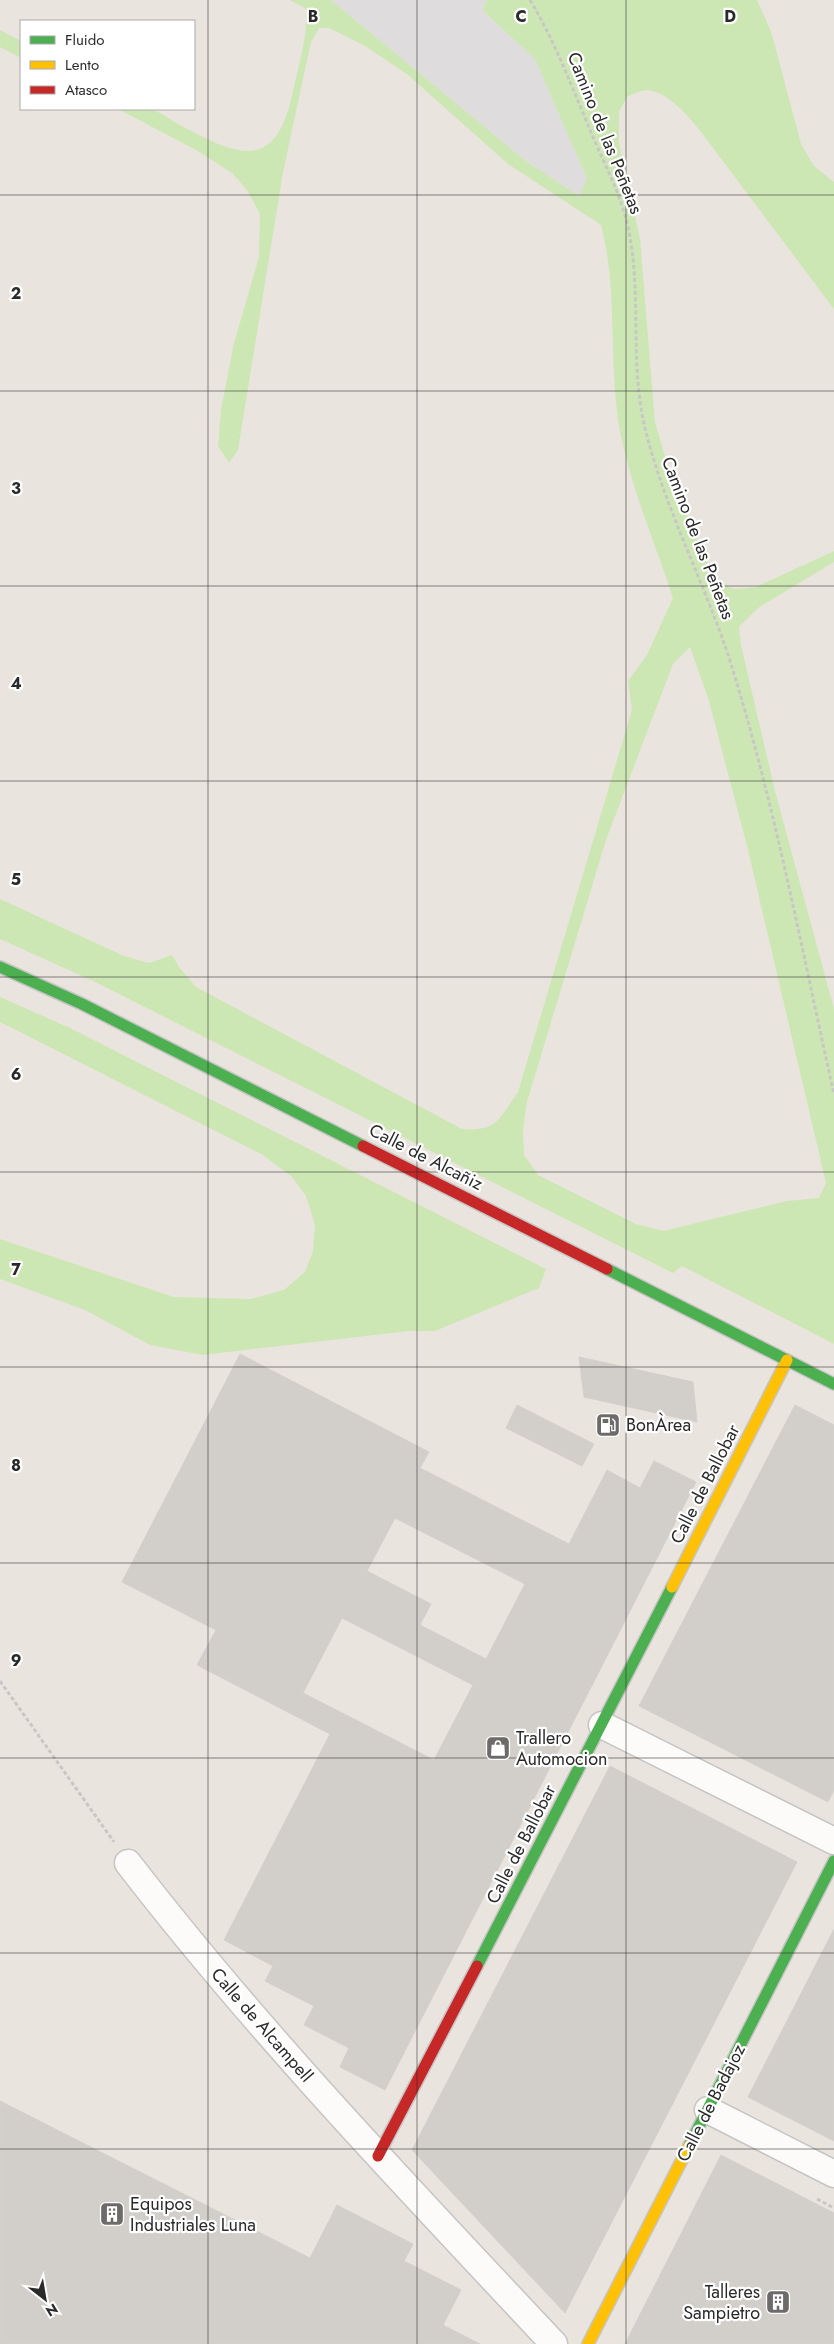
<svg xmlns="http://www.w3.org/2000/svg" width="834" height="2344" font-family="Jost,sans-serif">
<rect width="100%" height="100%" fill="#eae4de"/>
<path fill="#dfdcde" d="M 331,0 L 486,0 L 484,12 L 535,59 L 587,179 L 579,196 L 526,161 Z"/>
<path fill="#cde7b4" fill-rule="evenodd" d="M 290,0 L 331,0 L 526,161 L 579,196 L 587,179 L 535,59 L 483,11 L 486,0 L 757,0 L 771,31 L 801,144 L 814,166 L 834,182 L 834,309 L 701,132 C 688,116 670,93 647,90 C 642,90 633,94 628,96 L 619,111 L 619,143 L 640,239 L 655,422 L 669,470 L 714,580 L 734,589 L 756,587 L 834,551 L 834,562 L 758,608 L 739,627 L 741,645 L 775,791 L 834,1009 L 834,1344 L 682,1266 L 673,1273 L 93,981 L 0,939 L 0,899 L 124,956 L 149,963 L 172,955 L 179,967 L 196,987 L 462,1129 C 498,1131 498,1120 518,1092 L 632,710 L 628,681 L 647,655 L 673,598 C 656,546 632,490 621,436 C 607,366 619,293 601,225 L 508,164 L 408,75 L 365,46 L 329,28 L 319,28 L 311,42 L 283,172 L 238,450 L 229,463 L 218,446 L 221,410 L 234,343 L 259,257 L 260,214 L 247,190 L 232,173 L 196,150 L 118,109 C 128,109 139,107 149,109 C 157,110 168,118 176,123 C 230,151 274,179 292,95 C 298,67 308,38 306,9 ZM 690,647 L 709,701 L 747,846 L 826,1183 L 819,1198 L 787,1201 L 663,1231 L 636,1224 L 538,1175 L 524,1155 L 523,1129 L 527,1102 L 606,840 L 673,664 Z
M 0,30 L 21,41 L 21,58 L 0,47 Z
M 0,997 L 70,1028 L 546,1269 L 539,1288 L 435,1331 L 409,1331 L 203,1355 L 150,1345 L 85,1310 L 0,1279 L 0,1239 L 174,1297 L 250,1299 L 284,1290 L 305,1272 L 313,1251 L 315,1225 L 306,1196 L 292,1177 L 263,1155 L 0,1022 Z"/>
<path fill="#d2ceca" stroke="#d4d0cb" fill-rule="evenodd" d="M 240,1354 L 429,1452 L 420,1468 L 569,1544 L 607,1470 L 640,1488 L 654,1461 L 696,1482 L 385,2090 L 340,2067 L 349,2048 L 304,2025 L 314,2006 L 265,1981 L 273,1966 L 224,1940 L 330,1734 L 197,1665 L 216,1630 L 122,1582 ZM 395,1518 L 525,1584 L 486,1659 L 420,1625 L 431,1604 L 367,1571 ZM 342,1618 L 473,1685 L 434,1760 L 303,1693 Z
M 579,1357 L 693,1382 L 697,1422 L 584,1397 Z
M 517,1405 L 594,1444 L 582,1466 L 506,1428 Z
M 795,1405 L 834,1425 L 834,1790 L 828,1802 L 639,1706 Z
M 610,1766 L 797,1862 L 565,2313 L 412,2150 Z
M 834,1929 L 834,2141 L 748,2097 Z
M 0,2101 L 310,2258 L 337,2205 L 372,2223 L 413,2244 L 404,2261 L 461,2290 L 443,2325 L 480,2344 L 0,2344 Z
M 721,2155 L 834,2213 L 834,2344 L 625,2344 Z"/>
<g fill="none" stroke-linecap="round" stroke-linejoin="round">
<defs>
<path id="street" d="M 602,1725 L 834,1841
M 128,1863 C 259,2033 408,2188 554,2344
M 708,2110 L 834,2174"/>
<path id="fast" d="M 0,967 L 82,1004 L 363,1146
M 607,1269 L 834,1384
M 477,1966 L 672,1587
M 689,2146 L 834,1861"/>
<path id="slow" d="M 672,1587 L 787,1360
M 588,2344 L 689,2146"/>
<path id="jam" d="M 363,1146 L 607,1269
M 378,2156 L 477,1966"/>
</defs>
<use href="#street" stroke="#c6c4c4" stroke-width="29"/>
<use href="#fast" stroke="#c6c4c4" stroke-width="14"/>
<use href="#slow" stroke="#c6c4c4" stroke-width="14"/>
<use href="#jam" stroke="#c6c4c4" stroke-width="14"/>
<path stroke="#c8c7c6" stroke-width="3" stroke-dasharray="4 2.5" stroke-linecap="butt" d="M 530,0 C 554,40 570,82 588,125 C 602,160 622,195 629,232 C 642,298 629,367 646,432 C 666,512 706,585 731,664 C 775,805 802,951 834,1094
M 0,1681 L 114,1842
M 817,2199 L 834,2208"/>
<use href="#street" stroke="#fcfbfa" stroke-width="26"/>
<use href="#fast" stroke="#4caf50" stroke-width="11"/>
<use href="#slow" stroke="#ffc107" stroke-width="11"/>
<use href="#jam" stroke="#c62828" stroke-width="11"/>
</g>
<path fill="none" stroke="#2a2a2a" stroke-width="1" stroke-opacity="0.55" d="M 208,0 L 208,2344M 417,0 L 417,2344M 626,0 L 626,2344M 0,195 L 834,195M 0,391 L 834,391M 0,586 L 834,586M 0,781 L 834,781M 0,977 L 834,977M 0,1172 L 834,1172M 0,1367 L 834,1367M 0,1563 L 834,1563M 0,1758 L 834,1758M 0,1953 L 834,1953M 0,2149 L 834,2149"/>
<defs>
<symbol id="fuel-square" viewBox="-11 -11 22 22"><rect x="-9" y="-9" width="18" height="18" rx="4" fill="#6d6b69" stroke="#fff"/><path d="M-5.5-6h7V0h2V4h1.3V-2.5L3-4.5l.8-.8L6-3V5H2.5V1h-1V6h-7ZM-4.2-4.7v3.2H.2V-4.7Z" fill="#fff"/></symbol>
<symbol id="shop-square" viewBox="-11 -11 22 22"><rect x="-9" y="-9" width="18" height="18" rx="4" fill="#6d6b69" stroke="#fff"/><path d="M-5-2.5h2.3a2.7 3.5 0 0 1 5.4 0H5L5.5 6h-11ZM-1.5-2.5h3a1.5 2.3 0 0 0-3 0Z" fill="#fff"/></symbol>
<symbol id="building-square" viewBox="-11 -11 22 22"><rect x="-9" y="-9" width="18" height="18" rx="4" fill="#6d6b69" stroke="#fff"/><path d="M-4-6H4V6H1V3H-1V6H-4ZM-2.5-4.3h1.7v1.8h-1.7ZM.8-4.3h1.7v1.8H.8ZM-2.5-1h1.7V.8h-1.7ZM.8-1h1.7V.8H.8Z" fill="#fff"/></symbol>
</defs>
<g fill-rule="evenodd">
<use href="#fuel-square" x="594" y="1411" width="28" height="28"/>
<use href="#shop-square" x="484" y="1734" width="28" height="28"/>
<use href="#building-square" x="98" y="2200" width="28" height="28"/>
<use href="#building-square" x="764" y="2288" width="28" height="28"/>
</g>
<g text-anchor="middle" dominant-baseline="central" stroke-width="4.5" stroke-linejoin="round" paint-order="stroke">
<g font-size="18" fill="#2a2a2a" stroke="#fff">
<text transform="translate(605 133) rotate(68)">Camino de las Peñetas</text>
<text transform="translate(698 538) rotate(69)">Camino de las Peñetas</text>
<text transform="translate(426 1157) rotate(27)">Calle de Alcañiz</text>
<text transform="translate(705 1484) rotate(-63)">Calle de Ballobar</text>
<text transform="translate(521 1844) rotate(-63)">Calle de Ballobar</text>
<text transform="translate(262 2025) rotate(49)">Calle de Alcampell</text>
<text transform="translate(711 2103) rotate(-63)">Calle de Badajoz</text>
</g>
<g font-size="18" fill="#2a2a2a" stroke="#fff" text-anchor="start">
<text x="626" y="1425">BonÀrea</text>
<text x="516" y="1738">Trallero<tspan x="516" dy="21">Automocion</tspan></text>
<text x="130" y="2204">Equipos<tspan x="130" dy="21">Industriales Luna</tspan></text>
<text x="760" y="2292" text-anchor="end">Talleres<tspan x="760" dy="21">Sampietro</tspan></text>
</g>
</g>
<g font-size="16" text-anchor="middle" font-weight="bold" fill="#2a2a2a" stroke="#fff" stroke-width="4.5" stroke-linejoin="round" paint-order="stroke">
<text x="313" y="22">B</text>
<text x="521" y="22">C</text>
<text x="730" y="22">D</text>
<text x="16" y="299">2</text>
<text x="16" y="494">3</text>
<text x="16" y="689">4</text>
<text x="16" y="885">5</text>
<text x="16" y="1080">6</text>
<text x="16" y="1275">7</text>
<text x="16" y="1471">8</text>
<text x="16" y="1666">9</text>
</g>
<rect x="20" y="20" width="175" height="90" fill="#ffffff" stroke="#aaaaaa"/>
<rect x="30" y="36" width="25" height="8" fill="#4caf50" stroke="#aaaaaa"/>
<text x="65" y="45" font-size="15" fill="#2a2a2a">Fluido</text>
<rect x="30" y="61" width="25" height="8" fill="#ffc107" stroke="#aaaaaa"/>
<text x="65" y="70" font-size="15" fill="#2a2a2a">Lento</text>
<rect x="30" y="86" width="25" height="8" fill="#c62828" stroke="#aaaaaa"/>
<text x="65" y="95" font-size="15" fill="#2a2a2a">Atasco</text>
<g transform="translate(45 2299) rotate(149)" stroke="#ffffff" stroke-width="4" paint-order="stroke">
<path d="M0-4L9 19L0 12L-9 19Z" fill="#2a2a2a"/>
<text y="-8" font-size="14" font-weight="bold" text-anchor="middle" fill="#2a2a2a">N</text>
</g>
</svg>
